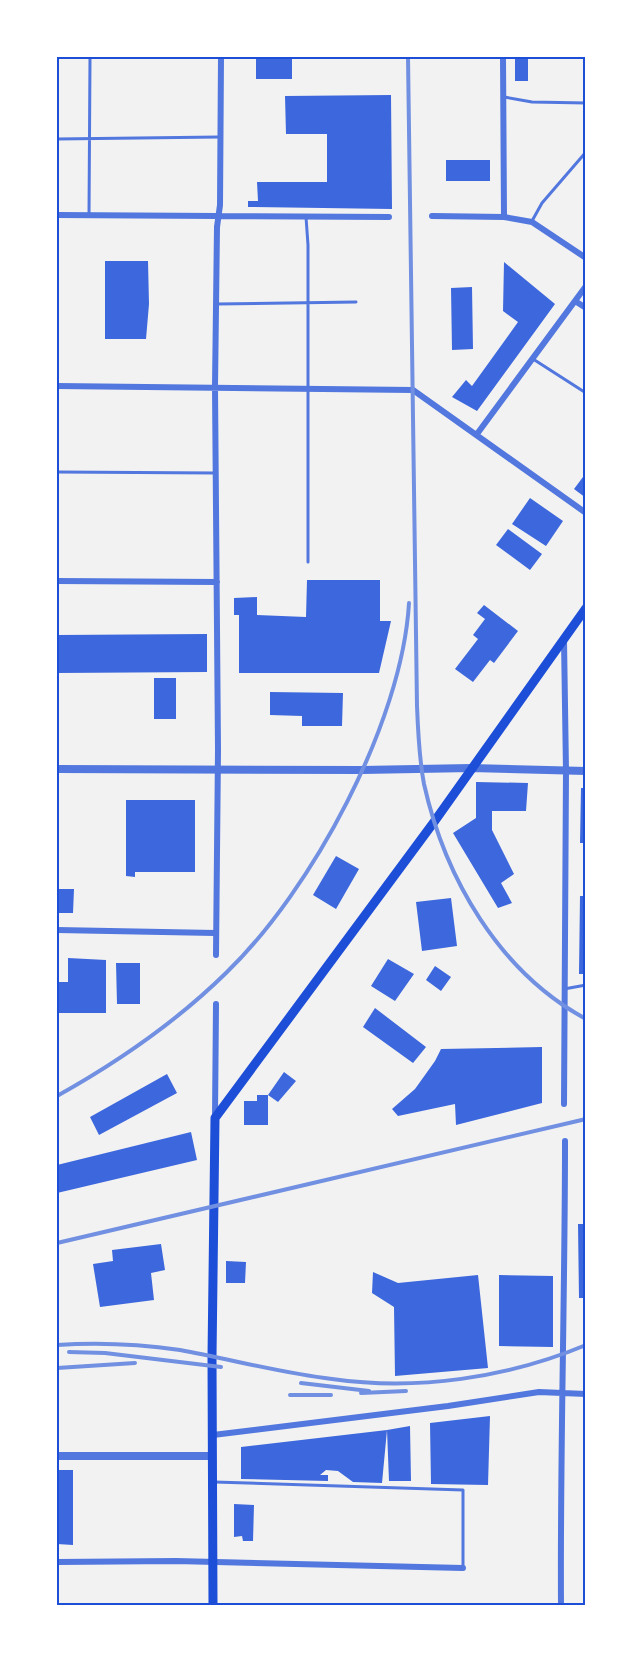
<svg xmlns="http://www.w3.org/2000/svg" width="643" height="1663" font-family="Helvetica,sans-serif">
<rect width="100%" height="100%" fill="#f2f2f2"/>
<path fill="#3d67dc" d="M 256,57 L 292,57 L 292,79 L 256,79 Z
M 515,57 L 528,57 L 528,81 L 515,81 Z
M 391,95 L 392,209 L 248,207 L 248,201 L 258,201 L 257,182 L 327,182 L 327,134 L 286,134 L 285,96 Z
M 446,160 L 490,160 L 490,181 L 446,181 Z
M 105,261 L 148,261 L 149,304 L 146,339 L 105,339 Z
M 504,262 L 555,304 L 477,411 L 452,397 L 466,380 L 472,386 L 518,322 L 503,311 Z
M 472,287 L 473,349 L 452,350 L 451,288 Z
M 586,473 L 586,498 L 574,489 Z
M 530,498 L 563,521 L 546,546 L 512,524 Z
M 508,529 L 542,554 L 530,570 L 496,545 Z
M 307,580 L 380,580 L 380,621 L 391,621 L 379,673 L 239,673 L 239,615 L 234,615 L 234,598 L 257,597 L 257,615 L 306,617 Z
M 484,605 L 518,631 L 494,663 L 490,660 L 473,682 L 455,669 L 478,639 L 473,635 L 485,619 L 477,613 Z
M 207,634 L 207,672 L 57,673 L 57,635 Z
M 154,678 L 176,678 L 176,719 L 154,719 Z
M 270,692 L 343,693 L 342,726 L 302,726 L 302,716 L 270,715 Z
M 476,782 L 528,783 L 526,811 L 492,811 L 492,830 L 514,874 L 501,883 L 512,903 L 498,908 L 453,833 L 476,818 Z
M 581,788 L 586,788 L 586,843 L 580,843 Z
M 126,800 L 195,800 L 195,872 L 135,872 L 135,877 L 126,876 Z
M 336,856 L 359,869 L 336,909 L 313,895 Z
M 57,889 L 74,889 L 73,913 L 57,913 Z
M 580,896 L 586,896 L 586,974 L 579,974 Z
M 451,898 L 457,946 L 422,951 L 416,902 Z
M 68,958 L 106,960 L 106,1013 L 58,1013 L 58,982 L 68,982 Z
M 388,959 L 414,974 L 395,1001 L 371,986 Z
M 116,963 L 140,963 L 140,1004 L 117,1004 Z
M 435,966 L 451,977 L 441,991 L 426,980 Z
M 375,1008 L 426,1047 L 413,1063 L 363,1027 Z
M 542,1047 L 542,1103 L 456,1125 L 455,1104 L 398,1116 L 392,1109 L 415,1089 L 435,1061 L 441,1049 Z
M 284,1072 L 296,1081 L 278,1102 L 268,1095 Z
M 167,1074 L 177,1093 L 99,1135 L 90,1117 Z
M 257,1095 L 268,1095 L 268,1125 L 244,1125 L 244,1101 L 257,1101 Z
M 191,1132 L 197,1160 L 57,1193 L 57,1165 Z
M 578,1224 L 586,1224 L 586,1298 L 579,1298 Z
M 161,1244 L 165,1270 L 151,1273 L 154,1300 L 100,1307 L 93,1264 L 113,1261 L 112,1250 Z
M 226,1261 L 246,1262 L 245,1283 L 226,1283 Z
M 373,1272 L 398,1283 L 478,1275 L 488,1368 L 395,1376 L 394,1307 L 372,1293 Z
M 499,1275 L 553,1276 L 553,1347 L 499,1346 Z
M 490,1416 L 488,1485 L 431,1484 L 430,1423 Z
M 410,1426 L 411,1481 L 389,1481 L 387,1430 L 382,1483 L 353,1482 L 338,1471 L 326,1470 L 320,1475 L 328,1475 L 328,1481 L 241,1479 L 241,1447 L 387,1430 Z
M 57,1470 L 73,1470 L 73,1545 L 57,1544 Z
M 234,1504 L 254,1505 L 253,1541 L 243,1541 L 242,1536 L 234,1537 Z"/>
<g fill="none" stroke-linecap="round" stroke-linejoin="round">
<path stroke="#5277de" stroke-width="3" d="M 504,97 L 532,102 L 586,103
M 57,139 L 219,137
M 89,215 L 90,57
M 306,217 L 308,245 L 308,562
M 532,221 L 542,203 L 586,152
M 217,304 L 356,302
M 533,359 L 586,393
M 57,472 L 215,473
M 564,989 L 586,985
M 214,1482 L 463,1490 L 463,1567"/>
<path stroke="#5277de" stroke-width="6" d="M 503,57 L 504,217
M 57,215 L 389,217
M 432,216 L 504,217 L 532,222 L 586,258
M 575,301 L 586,308
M 57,386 L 413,390 L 586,513
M 477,434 L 586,286
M 57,581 L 217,582
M 57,930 L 215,933
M 216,955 L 218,750 L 215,387 L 217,227 L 220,205 L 221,57
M 564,1104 L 566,771 L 564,640
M 215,1117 L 216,1004
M 213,1435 L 448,1406 L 539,1392 L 586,1394
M 57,1562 L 176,1561 L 463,1568
M 561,1606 C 560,1451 565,1296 565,1141"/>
<path stroke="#5277de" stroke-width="8" d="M 57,769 L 362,770 L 471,768 L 586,771
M 57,1456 L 212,1456"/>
<path stroke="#1d4ed8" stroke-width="9" d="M 213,1606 L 212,1357 L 215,1118 L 434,822 L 586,608"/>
<path stroke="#7290e2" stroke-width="4" d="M 408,57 L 417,706 C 418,732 419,758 424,784 C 445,878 499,972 586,1019
M 57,1096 C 118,1062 176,1022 226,973 C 312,890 402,723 409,603
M 57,1243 L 586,1119
M 57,1345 C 98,1342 139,1344 180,1350 C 230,1359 280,1373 332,1379 C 417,1391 507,1378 586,1345
M 69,1352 L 105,1353 L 221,1367
M 57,1368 L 135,1363
M 301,1383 L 369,1391
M 361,1393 L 406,1391
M 290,1395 L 331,1395"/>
</g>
<rect width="643" height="1663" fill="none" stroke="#ffffff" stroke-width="117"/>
<rect x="58" y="58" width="526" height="1546" fill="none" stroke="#1d4ed8" stroke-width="2"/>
</svg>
